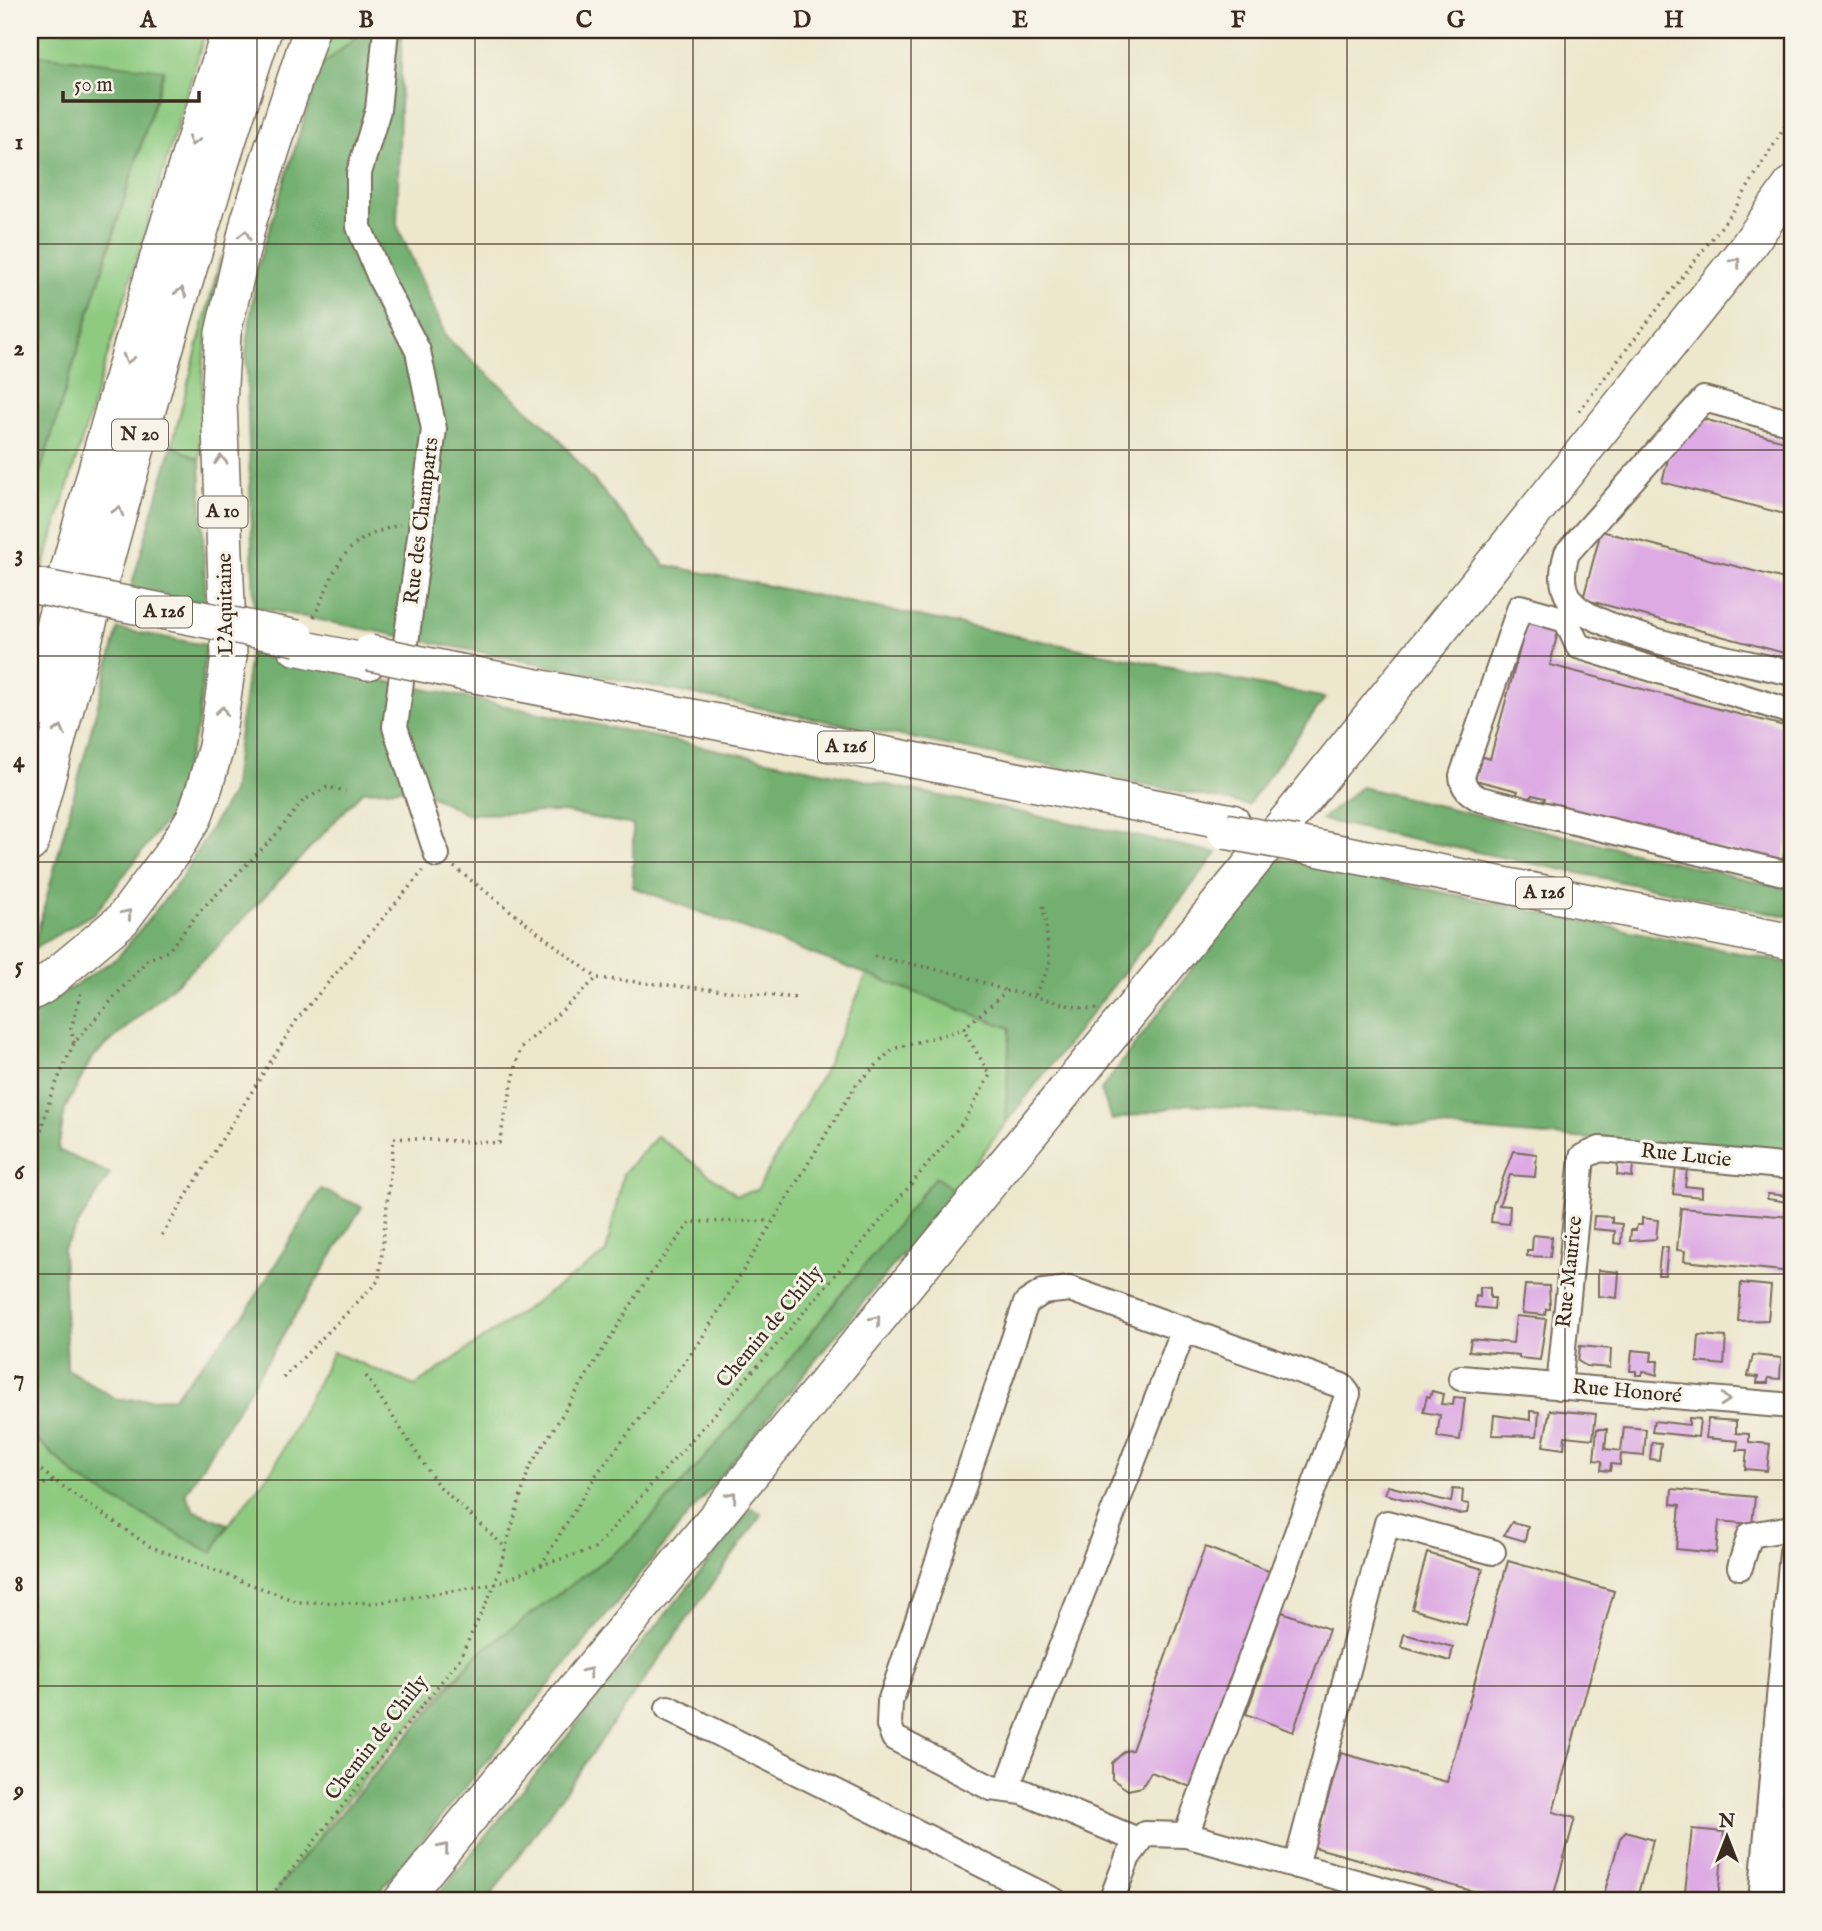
<svg xmlns="http://www.w3.org/2000/svg" width="1822" height="1931" font-family="'IM FELL English',serif">
<rect width="100%" height="100%" fill="#f7f3e8"/>
<filter id="ink" filterUnits="userSpaceOnUse"><feTurbulence type="fractalNoise" baseFrequency=".0143" numOctaves="2"/><feDisplacementMap in="SourceGraphic" scale="14" xChannelSelector="R" yChannelSelector="G"/><feConvolveMatrix kernelMatrix="1 2 1 2 8 2 1 2 1" color-interpolation-filters="sRGB"/></filter>
<filter id="wash" filterUnits="userSpaceOnUse"><feTurbulence type="fractalNoise" baseFrequency=".00686" numOctaves="4" result="noise"/><feDisplacementMap in="SourceGraphic" scale="28" xChannelSelector="R" yChannelSelector="G"/><feGaussianBlur stdDeviation="1.57" result="paint"/><feColorMatrix in="noise" values="0 0 0 0 0 0 0 0 0 0 0 0 0 0 0 0 0 1.4 0 .05"/><feComposite in="paint" operator="in"/></filter>
<g filter="url(#wash)">
<rect width="100%" height="100%" fill="#ede7cd"/>
<path fill="#8ecb81" stroke="#647a50" stroke-width="2" d="M 30,30 L 206,30 L 42,572 L 30,571 L 30,505 L 164,71 L 30,54 Z
M 332,30 L 364,30 L 320,68 Z
M 221,256 L 203,364 L 200,460 L 172,445 Z
M 867,974 L 1011,1028 L 1005,1124 L 955,1190 L 935,1178 L 775,1378 L 634,1538 L 479,1653 L 398,1738 L 331,1819 L 276,1901 L 30,1901 L 30,1433 L 79,1479 L 212,1553 L 229,1524 L 274,1467 L 333,1352 L 415,1386 L 606,1253 L 623,1174 L 657,1136 L 737,1195 L 757,1190 L 827,1066 Z"/>
<path fill="#72af6f" stroke="#566c46" stroke-width="2" d="M 364,30 L 402,30 L 397,225 L 447,338 L 552,431 L 665,565 L 1325,698 L 1248,805 L 254,607 L 246,353 L 257,268 L 320,68 Z
M 30,54 L 164,70 L 30,505 Z
M 172,445 L 200,460 L 206,604 L 131,588 Z
M 118,629 L 206,645 L 198,725 L 169,816 L 96,912 L 33,949 Z
M 250,653 L 1217,853 L 1005,1124 L 1010,1028 L 633,887 L 633,825 L 563,812 L 466,814 L 417,788 L 363,791 L 216,948 L 92,1058 L 65,1109 L 58,1150 L 110,1174 L 63,1249 L 67,1369 L 118,1400 L 173,1398 L 247,1311 L 321,1189 L 362,1207 L 185,1494 L 195,1511 L 228,1524 L 212,1553 L 79,1479 L 30,1433 L 30,1015 L 118,957 L 178,883 L 232,793 Z
M 1361,787 L 1792,890 L 1792,917 L 1321,820 Z
M 1275,858 L 1792,964 L 1792,1153 L 1520,1134 L 1188,1104 L 1112,1120 L 1101,1090 Z
M 935,1177 L 955,1190 L 372,1901 L 269,1901 L 289,1873 L 479,1653 L 634,1538 L 775,1378 Z
M 752,1508 L 762,1514 L 487,1901 L 433,1901 Z"/>
<g id="blocks">
<path fill="#ddaae4" d="M 1696,417 L 1792,443 L 1792,516 L 1662,482 L 1671,448 Z
M 1601,531 L 1792,581 L 1792,655 L 1583,599 Z
M 1529,615 L 1560,623 L 1550,665 L 1792,728 L 1792,824 L 1782,864 L 1543,804 L 1545,798 L 1532,795 L 1531,800 L 1516,796 L 1518,791 L 1475,780 L 1481,756 L 1490,759 Z
M 1513,1151 L 1537,1154 L 1535,1177 L 1510,1175 L 1499,1205 L 1510,1206 L 1509,1224 L 1491,1222 L 1493,1205 Z
M 1618,1162 L 1633,1163 L 1632,1177 L 1617,1175 Z
M 1676,1167 L 1687,1169 L 1685,1186 L 1702,1188 L 1702,1197 L 1673,1194 Z
M 1768,1194 L 1789,1196 L 1789,1202 L 1767,1199 Z
M 1681,1208 L 1790,1217 L 1786,1262 L 1792,1262 L 1792,1272 L 1684,1261 L 1685,1251 L 1677,1250 Z
M 1594,1216 L 1612,1217 L 1612,1223 L 1622,1224 L 1621,1244 L 1614,1243 L 1615,1231 L 1593,1229 Z
M 1642,1218 L 1658,1220 L 1656,1239 L 1630,1241 L 1631,1230 L 1636,1230 L 1637,1225 L 1642,1225 Z
M 1533,1235 L 1552,1237 L 1550,1257 L 1527,1256 L 1527,1250 L 1532,1250 Z
M 1661,1247 L 1668,1248 L 1665,1275 L 1658,1275 Z
M 1598,1270 L 1619,1272 L 1617,1298 L 1598,1296 Z
M 1741,1283 L 1771,1286 L 1768,1320 L 1738,1321 Z
M 1525,1285 L 1549,1286 L 1550,1309 L 1546,1309 L 1545,1315 L 1522,1313 Z
M 1480,1287 L 1490,1288 L 1490,1298 L 1495,1298 L 1494,1309 L 1475,1307 L 1476,1296 L 1480,1297 Z
M 1516,1316 L 1546,1319 L 1540,1360 L 1519,1358 L 1519,1355 L 1469,1351 L 1471,1339 L 1513,1343 Z
M 1699,1335 L 1726,1337 L 1724,1365 L 1697,1362 Z
M 1580,1346 L 1611,1349 L 1610,1368 L 1586,1366 L 1578,1361 Z
M 1632,1350 L 1652,1352 L 1651,1361 L 1658,1361 L 1657,1375 L 1643,1371 L 1642,1375 L 1636,1375 L 1636,1371 L 1630,1371 Z
M 1753,1355 L 1781,1358 L 1780,1379 L 1768,1378 L 1768,1383 L 1757,1383 L 1758,1377 L 1748,1376 Z
M 1432,1391 L 1443,1394 L 1441,1404 L 1453,1405 L 1454,1397 L 1465,1398 L 1460,1440 L 1437,1437 L 1440,1415 L 1423,1412 L 1427,1396 L 1430,1397 Z
M 1550,1410 L 1596,1414 L 1593,1439 L 1565,1436 L 1564,1449 L 1543,1446 Z
M 1530,1411 L 1539,1412 L 1537,1436 L 1492,1435 L 1494,1415 L 1530,1420 Z
M 1689,1418 L 1700,1419 L 1698,1437 L 1652,1432 L 1654,1421 L 1689,1425 Z
M 1708,1419 L 1736,1421 L 1736,1433 L 1749,1434 L 1749,1442 L 1770,1444 L 1767,1471 L 1745,1469 L 1747,1450 L 1737,1450 L 1738,1441 L 1706,1438 Z
M 1624,1427 L 1646,1429 L 1644,1456 L 1621,1454 L 1620,1465 L 1611,1464 L 1610,1471 L 1601,1470 L 1602,1461 L 1594,1460 L 1597,1429 L 1607,1429 L 1605,1449 L 1621,1451 Z
M 1652,1442 L 1661,1443 L 1659,1460 L 1650,1459 Z
M 1388,1486 L 1451,1502 L 1453,1489 L 1463,1490 L 1462,1503 L 1469,1504 L 1467,1513 L 1459,1514 L 1385,1494 Z
M 1672,1489 L 1755,1497 L 1752,1524 L 1719,1521 L 1716,1553 L 1676,1549 L 1680,1505 L 1671,1504 Z
M 1512,1522 L 1528,1526 L 1525,1541 L 1504,1535 Z
M 1205,1547 L 1274,1573 L 1196,1789 L 1151,1772 L 1142,1787 L 1128,1790 L 1112,1779 L 1112,1763 L 1125,1751 L 1132,1750 Z
M 1427,1553 L 1483,1569 L 1466,1625 L 1412,1609 Z
M 1508,1561 L 1614,1591 L 1553,1812 L 1575,1818 L 1552,1901 L 1508,1901 L 1314,1847 L 1341,1753 L 1447,1782 Z
M 1282,1612 L 1329,1629 L 1293,1732 L 1246,1714 Z
M 1404,1634 L 1453,1647 L 1450,1661 L 1401,1647 Z
M 1692,1829 L 1724,1832 L 1718,1901 L 1684,1901 Z
M 1626,1832 L 1653,1840 L 1636,1901 L 1602,1901 L 1620,1838 Z"/>
</g>
</g>
<g filter="url(#ink)">
<use href="#blocks" fill-opacity="0" stroke="#796c5b" stroke-width="2"/>
<g fill="none" stroke-linecap="round" stroke-linejoin="round">
<defs>
<path id="minor" d="M 386,30 L 378,110 L 359,173 L 359,227 L 381,280 L 418,351 L 434,429 L 395,727 L 437,855
M 1792,423 L 1704,399 L 1567,553 C 1562,569 1560,586 1570,600 C 1596,635 1746,662 1792,673
M 1792,712 L 1578,646 L 1566,620 L 1520,607 L 1462,776 C 1463,788 1469,793 1480,799 L 1792,875
M 1461,1378 L 1792,1406
M 1559,1387 L 1582,1157 L 1600,1149 L 1792,1167
M 1740,1567 L 1750,1535 L 1792,1528
M 668,1708 L 1055,1901
M 1006,1790 L 1184,1329
M 1140,1841 L 1023,1792 L 991,1788 L 894,1738 L 889,1725 L 890,1702 L 1026,1303 L 1043,1292 L 1070,1289 L 1342,1386 L 1348,1394 L 1186,1835
M 1296,1866 L 1387,1523 L 1493,1552
M 1111,1901 L 1128,1857 L 1145,1834 L 1186,1835 L 1424,1901
M 1761,1901 L 1792,1552
M 1785,1901 L 1792,1810"/>
<path id="highway" d="M 295,647 L 368,662
M 460,672 L 1232,822
M 30,714 C 90,484 155,255 230,30
M 30,844 C 102,571 175,298 264,30
M 1296,844 L 1792,942
M 30,993 L 43,986 L 122,920 L 172,853 L 194,818 L 205,786 L 216,747 L 229,656 L 219,402 L 223,333 L 249,220 L 311,30
M 401,1901 L 1297,808 L 1745,250 L 1792,184"/>
</defs>
<use href="#minor" stroke="#796c5b" stroke-width="28"/>
<use href="#highway" stroke="#796c5b" stroke-width="38"/>
<path stroke="#796c5b" stroke-width="3.5" stroke-dasharray="2 5" stroke-linecap="butt" d="M 1579,411 L 1734,210 L 1792,115
M 314,617 C 339,565 338,540 400,525
M 454,867 L 597,978 L 797,998
M 874,956 L 958,974 L 1007,991
M 1035,995 L 1050,965 L 1043,902
M 74,1043 L 71,1029 L 81,992
M 30,1171 L 51,1095 L 74,1043 L 147,960 L 168,951 L 200,911 L 273,838 L 303,801 L 327,787 L 346,791
M 162,1235 L 298,1018 L 423,871
M 366,1376 L 437,1484 L 506,1548
M 283,1378 L 379,1280 L 394,1138 L 499,1143 L 520,1049 L 597,978
M 30,1462 L 55,1481
M 30,1488 L 55,1481 L 149,1546 L 298,1602 L 375,1603 L 495,1584 L 529,1468 L 651,1273 L 691,1222 L 772,1221
M 541,1565 L 598,1472 L 699,1343 L 856,1085 L 893,1049 L 963,1029 L 1007,991 C 1038,995 1068,1009 1098,1009
M 267,1901 L 460,1658 L 495,1584 L 541,1565 L 594,1549 L 778,1343 L 964,1121 L 990,1075 L 963,1029"/>
<use href="#minor" stroke="#fff" stroke-width="24"/>
<use href="#highway" stroke="#fff" stroke-width="35"/>
<defs>
<path id="highway-bridge" d="M 30,585 L 297,638
M 370,653 L 460,672
M 1225,831 L 1296,844"/>
</defs>
<use href="#highway-bridge" stroke="#796c5b" stroke-width="38" stroke-linecap="butt"/>
<use href="#highway-bridge" stroke="#fff" stroke-width="35"/>
</g>
<defs><path id="oneway-chevron" d="M-2-3.5L2.5 0L-2 3.5" fill="none" stroke-width="1.6" stroke-linecap="round" stroke-linejoin="round" transform="scale(1.75)"/></defs>
<g stroke="#a79f9a">
<use href="#oneway-chevron" transform="translate(193 141) rotate(108)"/>
<use href="#oneway-chevron" transform="translate(245 235) rotate(-77)"/>
<use href="#oneway-chevron" transform="translate(1736 262) rotate(-52)"/>
<use href="#oneway-chevron" transform="translate(181 292) rotate(-74)"/>
<use href="#oneway-chevron" transform="translate(128 359) rotate(106)"/>
<use href="#oneway-chevron" transform="translate(221 460) rotate(-92)"/>
<use href="#oneway-chevron" transform="translate(118 511) rotate(-74)"/>
<use href="#oneway-chevron" transform="translate(222 711) rotate(-80)"/>
<use href="#oneway-chevron" transform="translate(60 730) rotate(-75)"/>
<use href="#oneway-chevron" transform="translate(127 914) rotate(-50)"/>
<use href="#oneway-chevron" transform="translate(876 1320) rotate(-51)"/>
<use href="#oneway-chevron" transform="translate(1725 1400) rotate(5)"/>
<use href="#oneway-chevron" transform="translate(732 1496) rotate(-51)"/>
<use href="#oneway-chevron" transform="translate(588 1672) rotate(-51)"/>
<use href="#oneway-chevron" transform="translate(444 1848) rotate(-51)"/>
</g>
</g>
<path fill="none" stroke="#3b2a1e" stroke-width="2" stroke-opacity="0.55" d="M 257,30 L 257,1901M 475,30 L 475,1901M 693,30 L 693,1901M 911,30 L 911,1901M 1129,30 L 1129,1901M 1347,30 L 1347,1901M 1565,30 L 1565,1901M 30,244 L 1792,244M 30,450 L 1792,450M 30,656 L 1792,656M 30,862 L 1792,862M 30,1068 L 1792,1068M 30,1274 L 1792,1274M 30,1480 L 1792,1480M 30,1686 L 1792,1686"/>
<g text-anchor="middle" dominant-baseline="central" stroke-width="6" stroke-linejoin="round" paint-order="stroke">
<g fill="#f7f3e8" stroke="#73665b" stroke-width="2">
<rect x="112" y="419.5" width="56" height="31" rx="5"/>
<rect x="198.5" y="496.5" width="49" height="31" rx="5"/>
<rect x="136" y="596.5" width="56" height="31" rx="5"/>
<rect x="818" y="731.5" width="56" height="31" rx="5"/>
<rect x="1516" y="877.5" width="56" height="31" rx="5"/>
</g>
<g font-size="19" font-weight="bold" fill="#3b2a1e">
<text x="140" y="435">N 20</text>
<text x="223" y="512">A 10</text>
<text x="164" y="612">A 126</text>
<text x="846" y="747">A 126</text>
<text x="1544" y="893">A 126</text>
</g>
<g font-size="21" fill="#3b2a1e" stroke="#f7f3e8">
<text transform="translate(422 521) rotate(-83)">Rue des Champarts</text>
<text transform="translate(226 604) rotate(-91)">L'Aquitaine</text>
<text transform="translate(1686 1156) rotate(6)">Rue Lucie</text>
<text transform="translate(1570 1272) rotate(-84)">Rue Maurice</text>
<text transform="translate(770 1327) rotate(-50)">Chemin de Chilly</text>
<text transform="translate(1627 1392) rotate(5)">Rue Honoré</text>
<text transform="translate(377 1738) rotate(-52)">Chemin de Chilly</text>
</g>
</g>
<rect width="1822" height="1931" fill="none" stroke="#f7f3e8" stroke-width="77"/>
<g transform="translate(1727 1837)" stroke="#f7f3e8" stroke-width="5" paint-order="stroke">
<path d="M0-5L12 26L0 18L-12 26Z" fill="#3b2a1e"/>
<text y="-10" font-size="19" font-weight="bold" text-anchor="middle" fill="#3b2a1e">N</text>
</g>
<path d="M63 91v10h136v-10" fill="none" stroke="#3b2a1e" stroke-width="3.5"/>
<text x="74" y="91" font-size="21" fill="#3b2a1e" stroke="#f7f3e8" stroke-width="5" paint-order="stroke">50 m</text>
<rect x="38" y="38" width="1746" height="1854" fill="none" stroke="#3b2a1e" stroke-width="2.5"/>
<g font-size="23" text-anchor="middle" font-weight="bold" fill="#3b2a1e">
<text x="148" y="27">A</text>
<text x="366" y="27">B</text>
<text x="584" y="27">C</text>
<text x="802" y="27">D</text>
<text x="1020" y="27">E</text>
<text x="1238" y="27">F</text>
<text x="1456" y="27">G</text>
<text x="1674" y="27">H</text>
<text x="19" y="149">1</text>
<text x="19" y="355">2</text>
<text x="19" y="561">3</text>
<text x="19" y="767">4</text>
<text x="19" y="973">5</text>
<text x="19" y="1179">6</text>
<text x="19" y="1385">7</text>
<text x="19" y="1591">8</text>
<text x="19" y="1797">9</text>
</g>
</svg>
